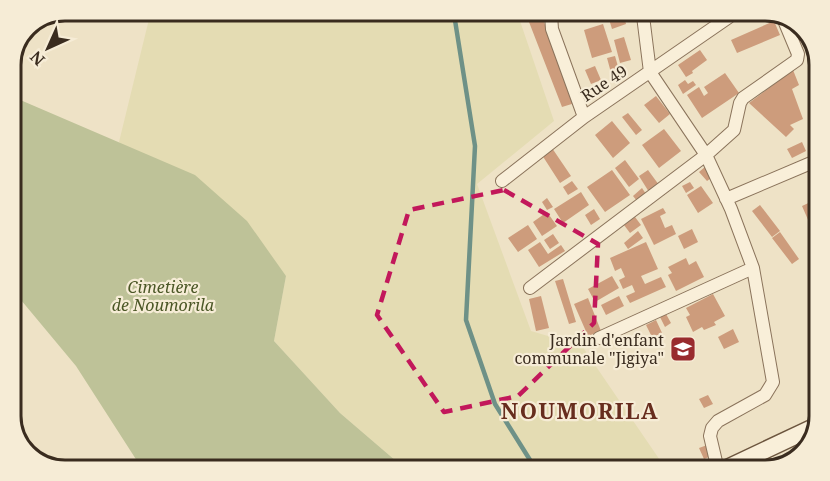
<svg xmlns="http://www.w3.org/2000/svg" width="830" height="481" font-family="'Noto Serif',serif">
<rect width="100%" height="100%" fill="#eee2c6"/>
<path fill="#e4dcb3" d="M 151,11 L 518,15 L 554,121 L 477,184 L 531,331 L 582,346 L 666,469 L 403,467 L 340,413 L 274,341 L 286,276 L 119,142 Z"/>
<path fill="#bec298" d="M 11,96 L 195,175 L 247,221 L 286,276 L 274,341 L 340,413 L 403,467 L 139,464 L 76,366 L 11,288 Z"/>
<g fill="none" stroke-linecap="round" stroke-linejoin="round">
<path stroke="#6e9187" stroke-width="4.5" d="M 454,14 L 475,146 L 466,320 L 495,404 L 535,468"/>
</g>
<path fill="#cd9c7c" d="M 608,16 L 624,16 L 626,24 L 612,29 Z
M 542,17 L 575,103 L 562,107 L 529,22 Z
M 774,21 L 780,35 L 737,53 L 731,40 Z
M 603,24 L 612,52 L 592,58 L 584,30 Z
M 624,37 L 631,60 L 620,63 L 614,40 Z
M 700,50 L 707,60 L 692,71 L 693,73 L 686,77 L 678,65 Z
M 615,56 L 621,77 L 613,80 L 607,58 Z
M 595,66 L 601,80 L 591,84 L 585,70 Z
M 793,70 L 799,85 L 792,89 L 803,119 L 790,125 L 794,129 L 786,137 L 749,103 Z
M 725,73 L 739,93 L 702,118 L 687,95 L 699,87 L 704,96 L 708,93 L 704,87 Z
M 685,80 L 688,84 L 693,81 L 696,85 L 683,94 L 678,85 Z
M 656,96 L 670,114 L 659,123 L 644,105 Z
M 628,113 L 642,130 L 636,135 L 622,117 Z
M 612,121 L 630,143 L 613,158 L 595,135 Z
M 664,129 L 681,151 L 659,168 L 642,145 Z
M 802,142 L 806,151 L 792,158 L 787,149 Z
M 552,148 L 571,176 L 560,183 L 542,155 Z
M 625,160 L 639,179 L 629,187 L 615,168 Z
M 706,166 L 714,176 L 707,181 L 699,172 Z
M 612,170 L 630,195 L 605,212 L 587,187 Z
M 648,170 L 659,185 L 649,192 L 639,176 Z
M 572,181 L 578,189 L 568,195 L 563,187 Z
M 690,182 L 694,188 L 686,193 L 682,186 Z
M 701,186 L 713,203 L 698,213 L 687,195 Z
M 642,188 L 646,194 L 637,201 L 633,196 Z
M 581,192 L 589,205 L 563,223 L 554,209 Z
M 547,198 L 553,207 L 547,210 L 542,202 Z
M 817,199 L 816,238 L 802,206 Z
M 760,205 L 780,231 L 772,237 L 752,211 Z
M 663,208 L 666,213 L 660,216 L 665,228 L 672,225 L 676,234 L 654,245 L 641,219 Z
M 594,209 L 600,219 L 591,225 L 585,215 Z
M 547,212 L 557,226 L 542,236 L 533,222 Z
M 635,217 L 641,225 L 630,233 L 624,225 Z
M 528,225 L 537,239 L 518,252 L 508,238 Z
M 692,229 L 698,242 L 684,249 L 678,236 Z
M 638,231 L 643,238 L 628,249 L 624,243 Z
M 780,232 L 799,259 L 792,264 L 772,238 Z
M 553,234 L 559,243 L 550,249 L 544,240 Z
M 540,242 L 548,254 L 561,245 L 565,251 L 539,267 L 528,250 Z
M 646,242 L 658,269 L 641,276 L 645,284 L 661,277 L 666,287 L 630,303 L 626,296 L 635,292 L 632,285 L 623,289 L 619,280 L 625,277 L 621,268 L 615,271 L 610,258 Z
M 686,258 L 689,265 L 696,261 L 704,277 L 676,291 L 668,275 L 672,273 L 668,267 Z
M 612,276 L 619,288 L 595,302 L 588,289 Z
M 563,279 L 576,322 L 569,324 L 555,281 Z
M 713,294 L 725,316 L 714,322 L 716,325 L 704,330 L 702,327 L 693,332 L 686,317 L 690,315 L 686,308 Z
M 541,296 L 549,328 L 536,331 L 529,299 Z
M 619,296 L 624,306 L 606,315 L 601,305 Z
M 588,298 L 601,331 L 588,336 L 574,304 Z
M 666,314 L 671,323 L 665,327 L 660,317 Z
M 656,320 L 663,335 L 653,339 L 646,325 Z
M 733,329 L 739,342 L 724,349 L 718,337 Z
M 708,395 L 713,404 L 704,408 L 699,399 Z
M 710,444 L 714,455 L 704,459 L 699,448 Z"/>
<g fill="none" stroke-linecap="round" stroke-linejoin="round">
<defs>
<path id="street" d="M 551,15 L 552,29 L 584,117
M 643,16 L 650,72 L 706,155 L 731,209 L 753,268 L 773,382 L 765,395 L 718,421 L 712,428 L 710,436 L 718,470
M 502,181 L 584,117 L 729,17
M 726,199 L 818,160
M 530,288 L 706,155 L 734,130 L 740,103 L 743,98 L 797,60 L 798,54 L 783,18
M 599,338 L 753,268"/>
<path id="secondary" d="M 723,470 L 812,428"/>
</defs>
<use href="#street" stroke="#8a735b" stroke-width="14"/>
<use href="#secondary" stroke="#6c553e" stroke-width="19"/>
<use href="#street" stroke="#f9efd9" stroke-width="12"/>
<use href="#secondary" stroke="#f9efd9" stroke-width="16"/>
</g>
<path fill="none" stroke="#c2185b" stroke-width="4.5" stroke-dasharray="12 8" stroke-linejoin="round" d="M 504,190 L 598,244 L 594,323 L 518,396 L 444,412 L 377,315 L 409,210 Z"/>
<defs>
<symbol id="school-square" viewBox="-11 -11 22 22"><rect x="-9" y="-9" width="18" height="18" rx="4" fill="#992b2e" stroke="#f6ecd6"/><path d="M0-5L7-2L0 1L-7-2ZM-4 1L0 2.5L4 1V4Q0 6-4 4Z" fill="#fff"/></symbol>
</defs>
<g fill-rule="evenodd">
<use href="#school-square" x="668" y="334" width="30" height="30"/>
</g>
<g text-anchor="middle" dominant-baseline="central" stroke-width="4.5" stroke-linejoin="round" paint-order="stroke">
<g font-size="16" fill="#3a2c1f" stroke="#f6ecd6">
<text transform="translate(604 83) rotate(-34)">Rue 49</text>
</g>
<g font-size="16" font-style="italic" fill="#4b5726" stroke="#f6ecd6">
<text x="163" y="287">Cimetière<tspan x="163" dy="18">de Noumorila</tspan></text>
</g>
<g font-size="16" fill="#3a2c1f" stroke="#f6ecd6" text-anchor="end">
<text x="664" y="340">Jardin d'enfant<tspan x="664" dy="18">communale "Jigiya"</tspan></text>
</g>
<g font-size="22" font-weight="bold" letter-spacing="1.5" fill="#672d1e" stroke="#f6ecd6">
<text x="580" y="410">NOUMORILA</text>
</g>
</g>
<path d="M0 0H830V481H0ZM65 21H765A44 44 0 0 1 809 65V416A44 44 0 0 1 765 460H65A44 44 0 0 1 21 416V65A44 44 0 0 1 65 21Z" fill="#f6ecd6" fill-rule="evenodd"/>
<path fill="none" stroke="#3a2c1f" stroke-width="3" d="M65 21H765A44 44 0 0 1 809 65V416A44 44 0 0 1 765 460H65A44 44 0 0 1 21 416V65A44 44 0 0 1 65 21Z"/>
<g transform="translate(48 48) rotate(225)" stroke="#f6ecd6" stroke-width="4.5" paint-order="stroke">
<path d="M0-4.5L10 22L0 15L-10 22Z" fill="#3a2c1f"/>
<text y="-9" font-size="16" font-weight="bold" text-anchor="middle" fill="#3a2c1f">N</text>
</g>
</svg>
